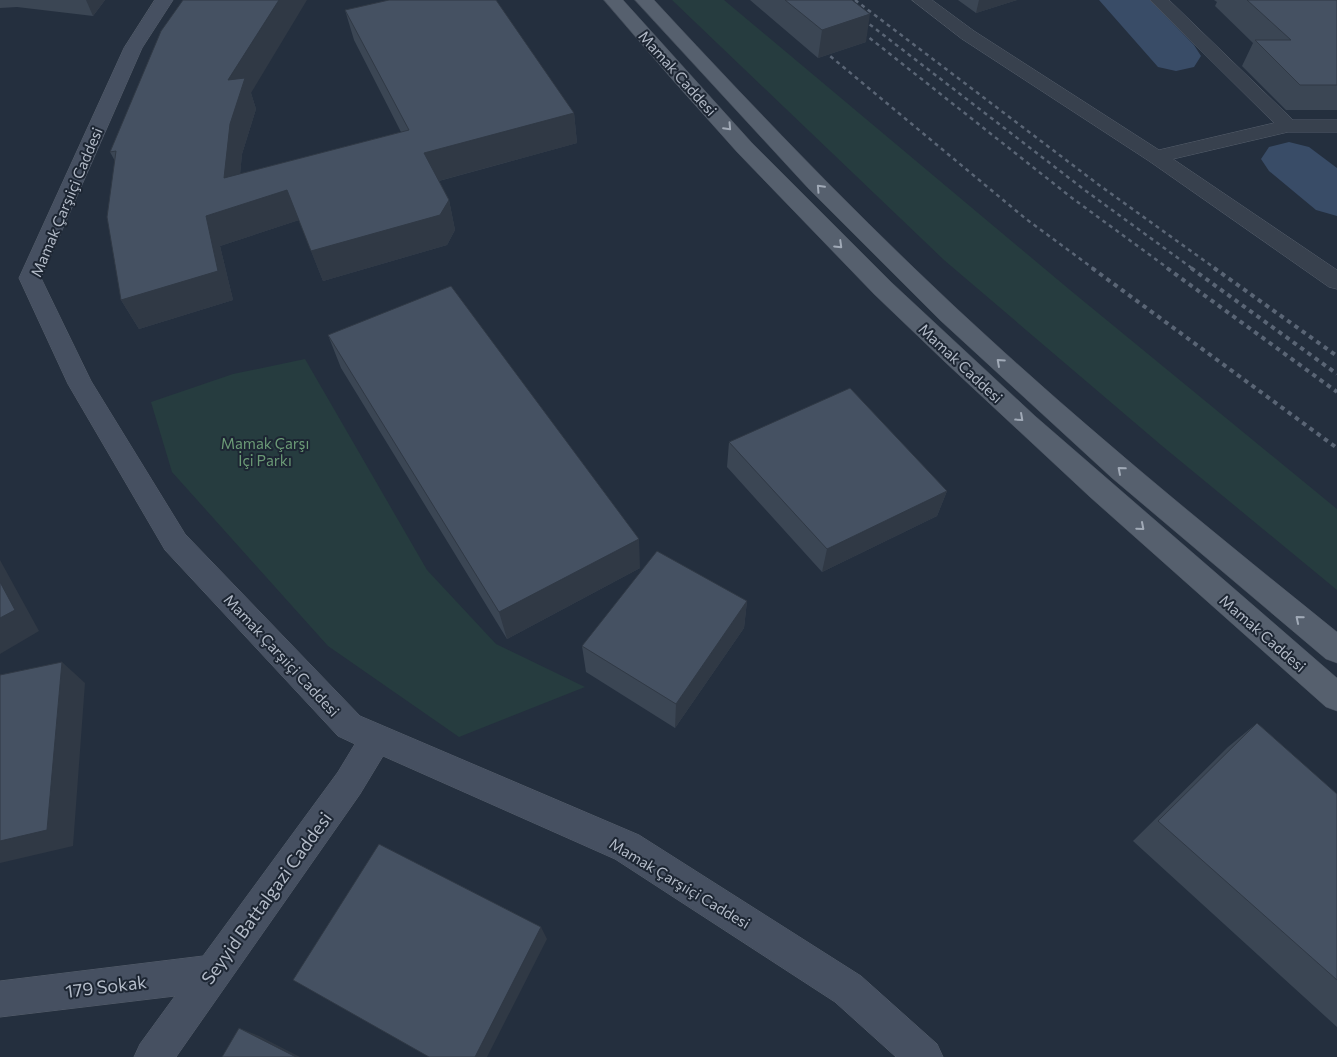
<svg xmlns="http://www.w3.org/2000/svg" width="1337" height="1057" font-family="Commissioner,sans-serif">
<rect width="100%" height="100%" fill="#242f3e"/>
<path fill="#263c3f" d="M 672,0 L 724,0 L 1070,290 L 1337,509 L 1337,590 L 1161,445 L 944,260 Z
M 305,359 L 427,570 L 496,644 L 585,687 L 459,737 L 328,646 L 172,472 L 151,402 L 233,374 Z"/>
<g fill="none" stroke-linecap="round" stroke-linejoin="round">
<path fill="#394c67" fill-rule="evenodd" d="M 1099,0 L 1150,0 L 1194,45 L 1201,56 L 1194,67 L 1176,71 L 1158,67 Z
M 1289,142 L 1309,147 L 1337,168 L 1337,216 L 1316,210 L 1269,171 L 1261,159 L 1269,147 Z"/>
<defs>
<path id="street" d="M 912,0 L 932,0 L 974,31 L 1159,150 L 1274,123 L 1150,0 L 1169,0 L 1293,120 L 1337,120 L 1337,132 L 1288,132 L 1173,159 L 1337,270 L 1337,289 L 1329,287 L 1149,161 L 962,39 Z"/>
<path id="secondary" d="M 155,0 L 173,0 L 142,48 L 41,278 L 91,381 L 185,534 L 360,716 L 639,835 L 861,976 L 937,1044 L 943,1057 L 896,1057 L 835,1002 L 615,859 L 383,756 L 360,794 L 176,1057 L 134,1057 L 140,1044 L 175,996 L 0,1017 L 0,981 L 203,956 L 338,772 L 355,744 L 338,736 L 165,550 L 68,384 L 19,278 L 124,48 Z"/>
<path id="primary" d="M 604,0 L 623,0 L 752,143 L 891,282 L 1035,416 L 1337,678 L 1337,711 L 1326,707 L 1090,497 L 945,362 L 874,294 L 737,152 L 671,78 Z
M 635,0 L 654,0 C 766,121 881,241 1004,352 C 1111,449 1224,541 1337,632 L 1337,663 L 1326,659 L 1112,478 L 941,321 L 808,188 Z"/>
</defs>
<use href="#street" stroke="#565f6c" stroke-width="1"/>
<use href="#secondary" stroke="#565f6c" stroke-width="1"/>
<use href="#primary" stroke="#414a57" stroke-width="1"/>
<use href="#street" fill="#38414e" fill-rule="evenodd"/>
<use href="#secondary" fill="#465061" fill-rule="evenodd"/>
<use href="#primary" fill="#56606e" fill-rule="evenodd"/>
<path stroke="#5a6575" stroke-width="2.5" stroke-dasharray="4 4" stroke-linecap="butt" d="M 838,0 L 1086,191 L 1193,269
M 855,0 L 1099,185 L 1216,269
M 857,28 L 1072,198 L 1169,269
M 818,46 L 1026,219 L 1094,269"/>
<path stroke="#5a6575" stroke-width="4" stroke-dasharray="4.5 4.5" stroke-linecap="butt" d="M 1092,268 L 1337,448
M 1167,268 L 1337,392
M 1191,268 L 1337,374
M 1214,268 L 1337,356"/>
</g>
<path fill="#3b4654" d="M 0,0 L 105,0 L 93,16 L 17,7 L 0,8 Z
M 750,0 L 852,0 L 866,42 L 818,58 Z
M 958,0 L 1017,0 L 976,13 Z
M 1214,0 L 1337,0 L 1337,110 L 1286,110 L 1242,66 L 1253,43 L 1215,6 L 1217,2 Z
M 345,10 L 574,113 L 577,143 L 439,181 L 449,200 L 455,230 L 447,245 L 323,281 L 299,220 L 220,246 L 233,300 L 139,329 L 121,300 L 115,161 L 110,152 L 251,93 L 256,109 L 242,154 L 240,174 L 401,132 L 354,40 Z
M 328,335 L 640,568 L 507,639 L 341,368 Z
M 729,442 L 947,491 L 937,516 L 822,572 L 727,467 Z
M 747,601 L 744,628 L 675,728 L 586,672 L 582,646 Z
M 1257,723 L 1337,794 L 1337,1027 L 1133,841 L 1228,747 Z"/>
<path fill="#303945" d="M 86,0 L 105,0 L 93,16 Z
M 279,0 L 307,0 L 251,93 L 256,109 L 242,154 L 237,206 L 287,190 L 299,220 L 220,246 L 233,300 L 139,329 L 121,300 L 206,216 L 228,80 Z
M 979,0 L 1017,0 L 976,13 Z
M 870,14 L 866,42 L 818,58 L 822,30 Z
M 574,113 L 577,143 L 431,183 L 424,153 Z
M 449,200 L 455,230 L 447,245 L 323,281 L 311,251 Z
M 947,491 L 937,516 L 822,572 L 827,549 Z
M 639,539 L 640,568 L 507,639 L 499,612 Z
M 0,560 L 39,631 L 0,654 Z
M 747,601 L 744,628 L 675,728 L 676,704 Z
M 62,662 L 85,683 L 73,846 L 0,863 L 0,841 Z
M 541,927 L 547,939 L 487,1057 L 475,1057 Z
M 239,1028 L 259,1036 L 300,1057 L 296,1057 Z"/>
<path fill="#455162" stroke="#303945" d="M 183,0 L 279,0 L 228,80 L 245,78 L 230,124 L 224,178 L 409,130 L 345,10 L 389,0 L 496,0 L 574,113 L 424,153 L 449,200 L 440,215 L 311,251 L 287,190 L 206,216 L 218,271 L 121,300 L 107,217 L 116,151 L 110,152 L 161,31 Z
M 785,0 L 852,0 L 870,14 L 822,30 Z
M 1247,0 L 1337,0 L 1337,85 L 1300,85 L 1255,40 L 1291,40 Z
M 451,286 L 639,539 L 499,612 L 328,335 Z
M 850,388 L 947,491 L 827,549 L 729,442 Z
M 657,551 L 747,601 L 676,704 L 582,646 Z
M 0,582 L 15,610 L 0,618 Z
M 62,662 L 47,830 L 0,841 L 0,675 Z
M 1257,723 L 1337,794 L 1337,980 L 1158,821 Z
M 379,844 L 541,927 L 475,1057 L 429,1057 L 293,980 Z
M 239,1028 L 296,1057 L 222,1057 Z"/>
<defs><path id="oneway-chevron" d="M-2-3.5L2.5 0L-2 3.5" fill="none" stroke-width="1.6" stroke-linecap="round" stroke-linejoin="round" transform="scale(1.25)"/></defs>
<g stroke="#a1aab7">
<use href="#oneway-chevron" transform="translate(728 127) rotate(47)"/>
<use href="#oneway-chevron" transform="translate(820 188) rotate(-133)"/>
<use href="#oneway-chevron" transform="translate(839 245) rotate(44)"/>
<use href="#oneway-chevron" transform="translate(1000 362) rotate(-138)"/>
<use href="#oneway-chevron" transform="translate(1020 418) rotate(42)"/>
<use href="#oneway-chevron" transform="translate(1121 470) rotate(-139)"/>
<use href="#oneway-chevron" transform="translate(1141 527) rotate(41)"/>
<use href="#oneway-chevron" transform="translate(1299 619) rotate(-140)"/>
</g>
<g text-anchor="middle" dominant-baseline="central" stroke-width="4" stroke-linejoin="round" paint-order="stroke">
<g font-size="15" fill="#b4bcc9" stroke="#1d2633">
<text transform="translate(678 73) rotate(48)">Mamak Caddesi</text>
<text transform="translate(66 202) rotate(-67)">Mamak Çarşıiçi Caddesi</text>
<text transform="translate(961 363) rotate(43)">Mamak Caddesi</text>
<text transform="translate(1263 633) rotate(41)">Mamak Caddesi</text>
<text transform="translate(282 655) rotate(47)">Mamak Çarşıiçi Caddesi</text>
<text transform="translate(680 883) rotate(31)">Mamak Çarşıiçi Caddesi</text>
</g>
<g font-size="15" fill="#6b9a76" stroke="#1d2633">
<text x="265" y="443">Mamak Çarşı<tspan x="265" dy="17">İçi Parkı</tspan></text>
</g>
<g font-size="18" fill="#b4bcc9" stroke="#1d2633">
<text transform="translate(266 898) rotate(-54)">Seyyid Battalgazi Caddesi</text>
<text transform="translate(106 986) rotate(-7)">179 Sokak</text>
</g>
</g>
</svg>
